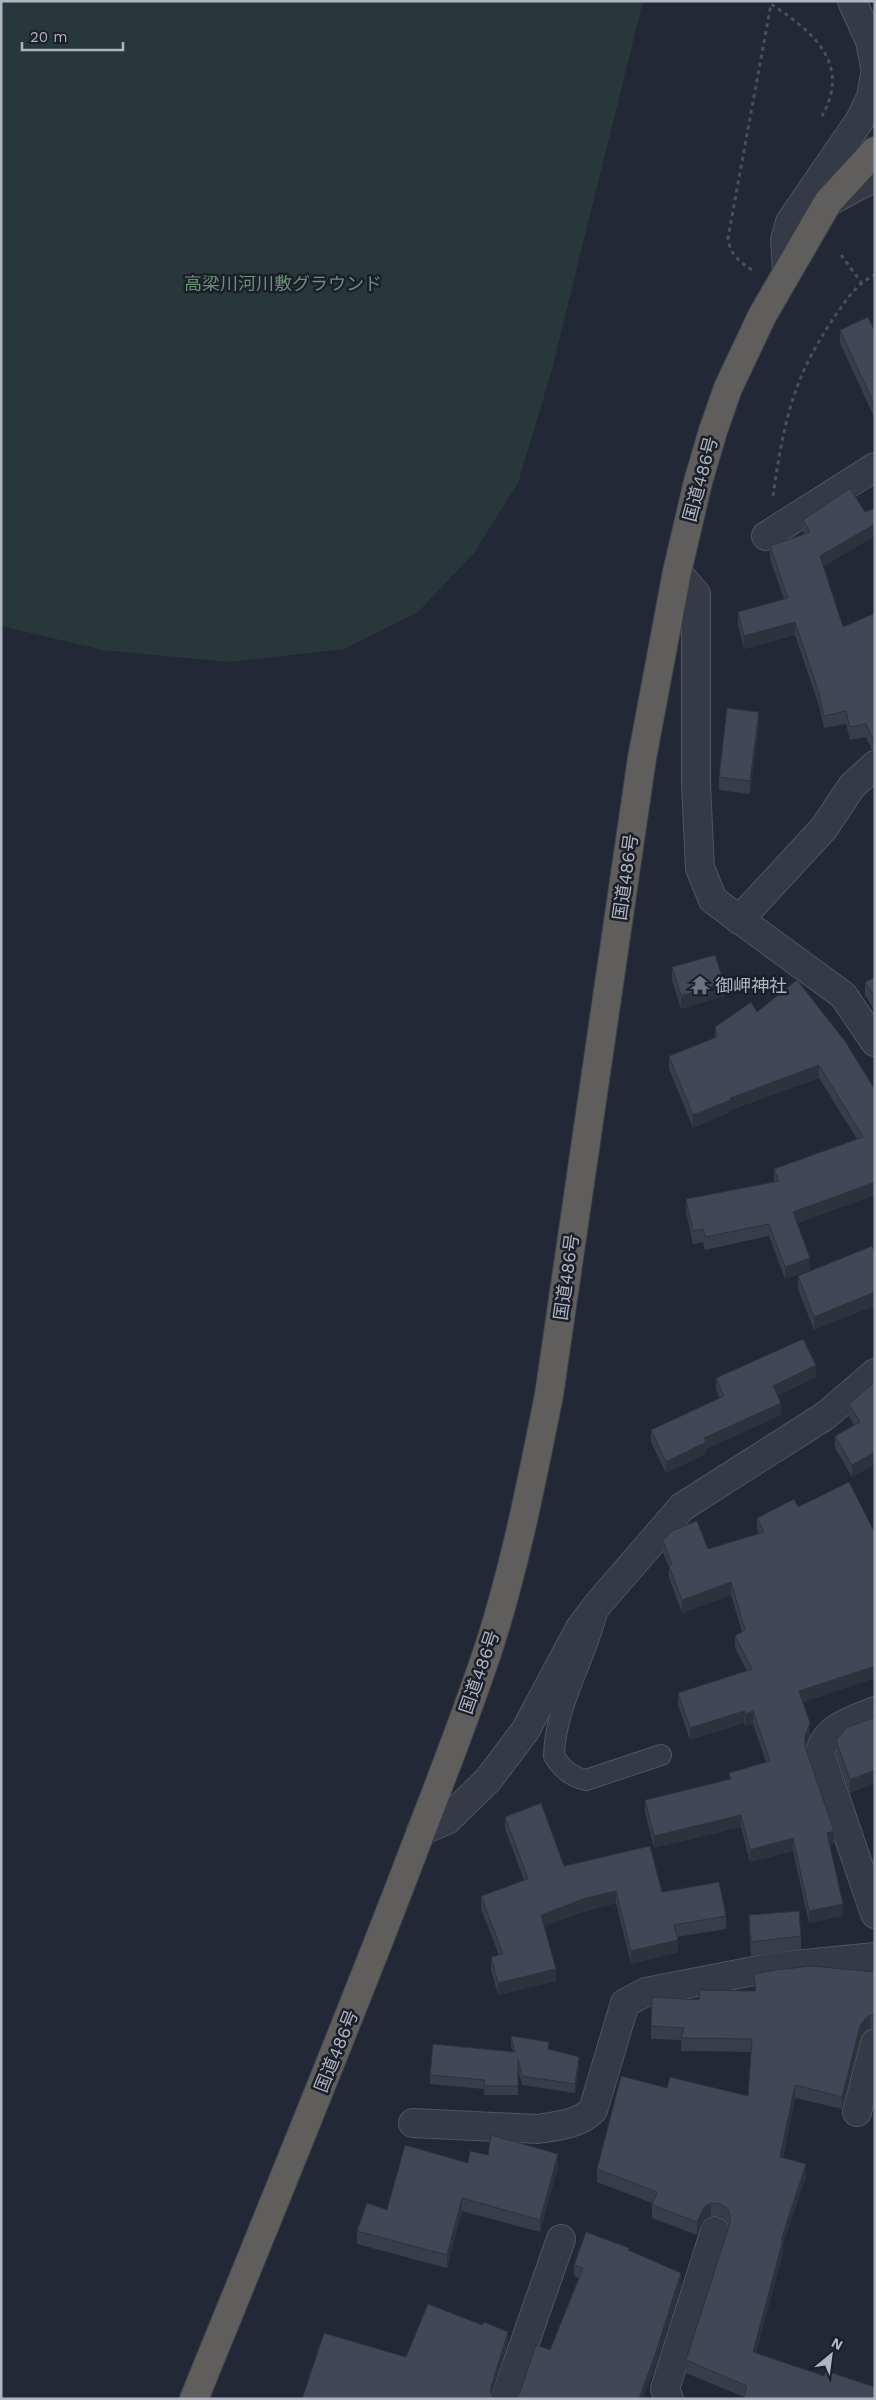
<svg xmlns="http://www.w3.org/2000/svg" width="876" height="2400" font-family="'Work Sans','Noto Sans JP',sans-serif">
<rect width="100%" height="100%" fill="#222835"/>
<path fill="#28383a" d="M 1,1 L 643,1 L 551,373 L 518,483 L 474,553 L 418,612 L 344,649 L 229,662 L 103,650 L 1,626 Z"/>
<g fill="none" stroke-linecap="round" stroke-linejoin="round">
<defs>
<path id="service" d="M 597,1612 C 585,1661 555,1706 554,1756 C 562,1769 571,1777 586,1780 L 661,1755"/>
<path id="minor" d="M 766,536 L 875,467
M 677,572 L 696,594 L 696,785 L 700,868 L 713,900 L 843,995 L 875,1042
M 739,920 L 824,828 L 852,786 L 875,765
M 875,1711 C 854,1720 825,1727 820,1753 L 875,1914
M 421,1831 L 447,1820 L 488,1780 L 525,1731 L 580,1628 L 599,1603 L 682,1507 L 825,1416 L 875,1373
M 857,2112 L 875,2043
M 413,2123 L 538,2129 C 556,2126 580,2124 593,2110 L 625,2003 L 646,1992 L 774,1967 L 875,1957
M 505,2399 L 561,2239
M 669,2399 L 665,2389 L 668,2379 L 715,2231"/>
<path id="tertiary" d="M 852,1 L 870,41 L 875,67
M 832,200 L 875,177
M 787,270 L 785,240 L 790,222 L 860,120 L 871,97 L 875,74"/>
<path id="trunk" d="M 194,2399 C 264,2227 335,2055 402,1881 C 431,1805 462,1728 488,1650 C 515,1567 532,1480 549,1395 L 642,758 L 677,572 L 698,482 L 713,431 L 728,388 L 762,316 L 828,202 L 875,151"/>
</defs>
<use href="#service" stroke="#505560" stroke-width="22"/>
<use href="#minor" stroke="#505560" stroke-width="30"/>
<use href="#tertiary" stroke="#505560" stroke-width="30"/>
<use href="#trunk" stroke="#3d424d" stroke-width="30"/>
<path stroke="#455357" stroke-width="3" stroke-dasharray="4 4" stroke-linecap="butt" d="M 841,255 L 861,282
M 752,270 C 739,261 730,255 728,238 L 771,4 C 812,31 852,63 822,116
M 773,496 C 778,461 784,423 796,390 C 805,364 820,338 835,316 C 847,299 856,284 875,275"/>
<use href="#service" stroke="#353a46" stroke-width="20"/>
<use href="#minor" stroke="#353a46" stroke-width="28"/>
<use href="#tertiary" stroke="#353a46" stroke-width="28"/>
<use href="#trunk" stroke="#5f5e5c" stroke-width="28"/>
</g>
<path fill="#383d4a" d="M 840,330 L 875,332 L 875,419 L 840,343 Z
M 850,488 L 824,567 L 843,627 L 875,613 L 875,750 L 872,750 L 866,737 L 850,740 L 846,724 L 824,728 L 819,706 L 795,635 L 744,649 L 738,625 L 738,612 L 784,599 L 770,559 L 770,546 L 804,534 L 803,532 L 803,520 Z
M 759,725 L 750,794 L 719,790 L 719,777 Z
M 672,967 L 724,996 L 681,1009 L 672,980 Z
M 875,977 L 875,1011 L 865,995 L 865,982 Z
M 757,1012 L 875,1090 L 875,1195 L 797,1223 L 810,1270 L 785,1279 L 769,1236 L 705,1250 L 703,1242 L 693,1244 L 686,1212 L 686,1199 L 774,1182 L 774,1169 L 857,1139 L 819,1078 L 731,1110 L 731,1112 L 693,1128 L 669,1069 L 669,1056 L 715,1038 L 715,1027 Z
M 872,1246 L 814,1330 L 798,1289 L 798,1276 Z
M 816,1377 L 777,1396 L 781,1415 L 706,1449 L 706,1454 L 666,1473 L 651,1442 L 651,1430 L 719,1398 L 716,1389 L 716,1378 Z
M 875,1383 L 875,1464 L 852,1477 L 835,1448 L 835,1436 L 854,1425 L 849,1416 L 849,1404 Z
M 798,1507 L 875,1533 L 875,1678 L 803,1702 L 810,1735 L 806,1747 L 834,1843 L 830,1845 L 843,1916 L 809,1923 L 793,1851 L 750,1862 L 741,1827 L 654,1848 L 645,1812 L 645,1800 L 729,1779 L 729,1773 L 766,1762 L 753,1724 L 745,1726 L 744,1723 L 690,1740 L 678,1705 L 678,1693 L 747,1671 L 735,1648 L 735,1636 L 742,1632 L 731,1595 L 682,1613 L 669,1578 L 669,1567 L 663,1553 L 663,1541 L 708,1549 L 759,1534 L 757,1530 L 757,1518 Z
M 875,1717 L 875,1783 L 850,1793 L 836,1753 L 836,1740 Z
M 505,1817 L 564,1866 L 662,1892 L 726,1916 L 726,1929 L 677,1937 L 678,1952 L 631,1964 L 616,1903 L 583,1912 L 544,1926 L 556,1981 L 498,1995 L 491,1970 L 491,1957 L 499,1955 L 481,1909 L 481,1896 L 524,1880 L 505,1829 Z
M 749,1915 L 801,1936 L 801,1949 L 751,1956 L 749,1928 Z
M 875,1972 L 875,2028 L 870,2028 L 864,2032 L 860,2039 L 842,2109 L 795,2098 L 783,2158 L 806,2177 L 783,2244 L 783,2253 L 756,2353 L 824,2376 L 875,2387 L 744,2397 L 686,2373 L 686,2360 L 729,2226 L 727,2221 L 720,2216 L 711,2216 L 704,2220 L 697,2235 L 652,2218 L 652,2203 L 597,2182 L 597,2169 L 667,2088 L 748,2096 L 751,2052 L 681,2051 L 681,2040 L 651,2039 L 651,2026 L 699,2000 L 755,1991 L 754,1974 Z
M 511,2036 L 549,2049 L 579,2066 L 575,2093 L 522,2085 L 518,2069 L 518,2095 L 484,2095 L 484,2089 L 430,2084 L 430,2075 L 513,2051 L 511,2046 Z
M 468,2163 L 558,2167 L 540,2232 L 462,2211 L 447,2268 L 357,2244 L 357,2231 L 387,2210 Z
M 629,2250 L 681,2285 L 657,2361 L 643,2399 L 515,2399 L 550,2350 L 579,2278 L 574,2276 L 574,2265 Z"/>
<path fill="#2e323c" d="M 875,524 L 875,536 L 820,569 L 820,556 Z
M 795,622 L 795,635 L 744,649 L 744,636 Z
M 759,712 L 759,725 L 750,794 L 750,781 Z
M 724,983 L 724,996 L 681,1009 L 681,996 Z
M 819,1065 L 819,1078 L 731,1110 L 731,1112 L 693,1128 L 693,1115 L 730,1098 Z
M 875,1182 L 875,1195 L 793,1225 L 793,1212 Z
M 810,1258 L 810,1270 L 785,1279 L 785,1267 Z
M 875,1292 L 875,1306 L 814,1330 L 814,1317 Z
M 816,1365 L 816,1377 L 773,1398 L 773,1386 Z
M 781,1403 L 781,1415 L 706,1449 L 706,1454 L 666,1473 L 666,1462 L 704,1438 Z
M 875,1452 L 875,1464 L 852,1477 L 852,1465 Z
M 731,1582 L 731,1595 L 682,1613 L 682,1600 Z
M 875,1666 L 875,1678 L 799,1704 L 799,1691 Z
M 744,1711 L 744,1723 L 690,1740 L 690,1728 Z
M 753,1711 L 753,1724 L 745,1726 L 745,1714 Z
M 810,1723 L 810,1735 L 805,1748 L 805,1736 Z
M 875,1770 L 875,1783 L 850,1793 L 850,1780 Z
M 741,1815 L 741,1827 L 654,1848 L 654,1836 Z
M 834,1831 L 834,1843 L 827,1846 L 827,1833 Z
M 793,1838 L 793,1851 L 750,1862 L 750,1850 Z
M 616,1891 L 616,1903 L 583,1912 L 541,1927 L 541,1915 L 583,1899 Z
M 843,1904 L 843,1916 L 809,1923 L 809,1911 Z
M 678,1940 L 678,1952 L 631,1964 L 631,1951 Z
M 556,1969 L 556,1981 L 498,1995 L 498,1983 Z
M 870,2015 L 870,2028 L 864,2032 L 860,2039 L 842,2109 L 842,2097 L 860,2026 L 864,2020 Z
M 579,2057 L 579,2066 L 575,2093 L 575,2084 Z
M 795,2085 L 795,2098 L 780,2170 L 780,2157 Z
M 558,2154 L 558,2167 L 540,2232 L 540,2220 Z
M 806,2164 L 806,2177 L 783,2244 L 783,2253 L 753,2365 L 753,2352 L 781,2240 Z
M 462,2198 L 462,2211 L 447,2268 L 447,2255 Z
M 711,2203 L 711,2216 L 704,2220 L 697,2235 L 697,2222 L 704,2207 Z
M 681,2273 L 681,2285 L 657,2361 L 643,2399 L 639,2399 Z
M 508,2332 L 508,2344 L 490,2399 L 490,2390 Z"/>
<path fill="#414756" stroke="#2e323c" d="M 868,317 L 875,332 L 875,406 L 840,330 Z
M 850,488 L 865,512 L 875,508 L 875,524 L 820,556 L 843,627 L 875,613 L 875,737 L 872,737 L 866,724 L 850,727 L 846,711 L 824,716 L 819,693 L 795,622 L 744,636 L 738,612 L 788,598 L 770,546 L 810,532 L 803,520 Z
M 727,708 L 759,712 L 750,781 L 719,777 Z
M 715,955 L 724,983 L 681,996 L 672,967 Z
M 875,977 L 875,998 L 865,982 Z
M 797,980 L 845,1041 L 875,1090 L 875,1182 L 793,1212 L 810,1258 L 785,1267 L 769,1224 L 705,1237 L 703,1229 L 693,1231 L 686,1199 L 779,1181 L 774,1169 L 863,1137 L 819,1065 L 730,1098 L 731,1100 L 693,1115 L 669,1056 L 717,1037 L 715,1027 L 751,1002 L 757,1012 Z
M 872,1246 L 875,1253 L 875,1292 L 814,1317 L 798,1276 Z
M 803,1339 L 816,1365 L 773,1386 L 781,1403 L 704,1438 L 706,1442 L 666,1462 L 651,1430 L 724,1396 L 716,1378 Z
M 875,1383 L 875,1452 L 852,1465 L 835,1436 L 860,1422 L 849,1404 L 871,1385 Z
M 849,1482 L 875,1533 L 875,1666 L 799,1691 L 810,1723 L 805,1736 L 805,1746 L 834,1831 L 827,1833 L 843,1904 L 809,1911 L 793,1838 L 750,1850 L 741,1815 L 654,1836 L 645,1800 L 731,1779 L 729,1773 L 770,1761 L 753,1711 L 745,1714 L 744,1711 L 690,1728 L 678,1693 L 752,1669 L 735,1636 L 745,1630 L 731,1582 L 682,1600 L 669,1566 L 672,1564 L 663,1541 L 671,1531 L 697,1521 L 708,1549 L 764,1532 L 757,1518 L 794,1499 L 798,1507 Z
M 875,1717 L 875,1770 L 850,1780 L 836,1740 L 846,1728 Z
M 541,1803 L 564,1866 L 650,1846 L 662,1892 L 719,1882 L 726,1916 L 674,1925 L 678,1940 L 631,1951 L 616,1891 L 583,1899 L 541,1915 L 556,1969 L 498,1983 L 491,1957 L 503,1954 L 481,1896 L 528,1879 L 505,1817 Z
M 799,1911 L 801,1936 L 751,1942 L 749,1915 Z
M 811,1966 L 875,1972 L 875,2015 L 870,2015 L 864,2020 L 860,2026 L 842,2097 L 795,2085 L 780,2157 L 806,2164 L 781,2240 L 783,2240 L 753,2352 L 824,2376 L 826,2371 L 875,2387 L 875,2399 L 743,2399 L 747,2386 L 686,2360 L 730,2223 L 730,2215 L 727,2208 L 720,2204 L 711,2203 L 704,2207 L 697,2222 L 652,2205 L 657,2192 L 597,2169 L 621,2076 L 667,2088 L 670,2077 L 748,2096 L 752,2039 L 681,2038 L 684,2028 L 651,2026 L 652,1997 L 699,2000 L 700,1990 L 756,1991 L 754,1974 L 776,1970 Z
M 511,2036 L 549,2042 L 548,2049 L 579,2057 L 575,2084 L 522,2076 L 518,2059 L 518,2086 L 484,2086 L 484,2080 L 430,2075 L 433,2044 L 515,2052 Z
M 491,2135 L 558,2154 L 540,2220 L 462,2198 L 447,2255 L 357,2231 L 367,2203 L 387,2210 L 405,2145 L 468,2163 L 470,2151 L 488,2155 Z
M 586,2232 L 629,2248 L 628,2250 L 681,2273 L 657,2349 L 639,2399 L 515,2399 L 520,2392 L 536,2345 L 550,2350 L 583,2268 L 574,2265 Z
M 428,2304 L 482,2325 L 484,2322 L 508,2332 L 490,2390 L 493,2397 L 495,2399 L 302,2399 L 324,2333 L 406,2357 Z"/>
<defs>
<symbol id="temple-bare" viewBox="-9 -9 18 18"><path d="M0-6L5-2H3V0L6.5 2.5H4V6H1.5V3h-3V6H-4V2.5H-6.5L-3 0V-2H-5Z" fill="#6b7280" stroke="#1b1f2a" stroke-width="2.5" paint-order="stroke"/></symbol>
</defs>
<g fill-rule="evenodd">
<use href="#temple-bare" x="686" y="971" width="28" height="28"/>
</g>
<g text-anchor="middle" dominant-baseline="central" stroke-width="5" stroke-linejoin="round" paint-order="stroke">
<g font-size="18" fill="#6a9077" stroke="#1b1f2a">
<text x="283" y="283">高梁川河川敷グラウンド</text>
</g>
<g font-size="18" fill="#b0b5c2" stroke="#1b1f2a">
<text transform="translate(700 479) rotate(-75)">国道486号</text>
<text transform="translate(625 877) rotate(-82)">国道486号</text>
<text transform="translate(566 1277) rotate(-82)">国道486号</text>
<text transform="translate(479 1672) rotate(-71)">国道486号</text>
<text transform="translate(336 2051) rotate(-68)">国道486号</text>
</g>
<g font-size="18" fill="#b0b5c2" stroke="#1b1f2a" text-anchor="start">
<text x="715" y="985">御岬神社</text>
</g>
</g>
<rect width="876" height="2400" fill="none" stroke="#b0b5c2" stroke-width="5"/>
<g transform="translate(831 2355) rotate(29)" stroke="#1b1f2a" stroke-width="4" paint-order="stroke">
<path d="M0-4L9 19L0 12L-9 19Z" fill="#b0b5c2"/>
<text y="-8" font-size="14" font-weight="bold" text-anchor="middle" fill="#b0b5c2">N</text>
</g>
<path d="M22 42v8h101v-8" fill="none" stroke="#b0b5c2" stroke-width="2.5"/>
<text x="30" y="42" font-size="15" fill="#b0b5c2" stroke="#1b1f2a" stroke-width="4" paint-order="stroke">20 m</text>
</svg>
